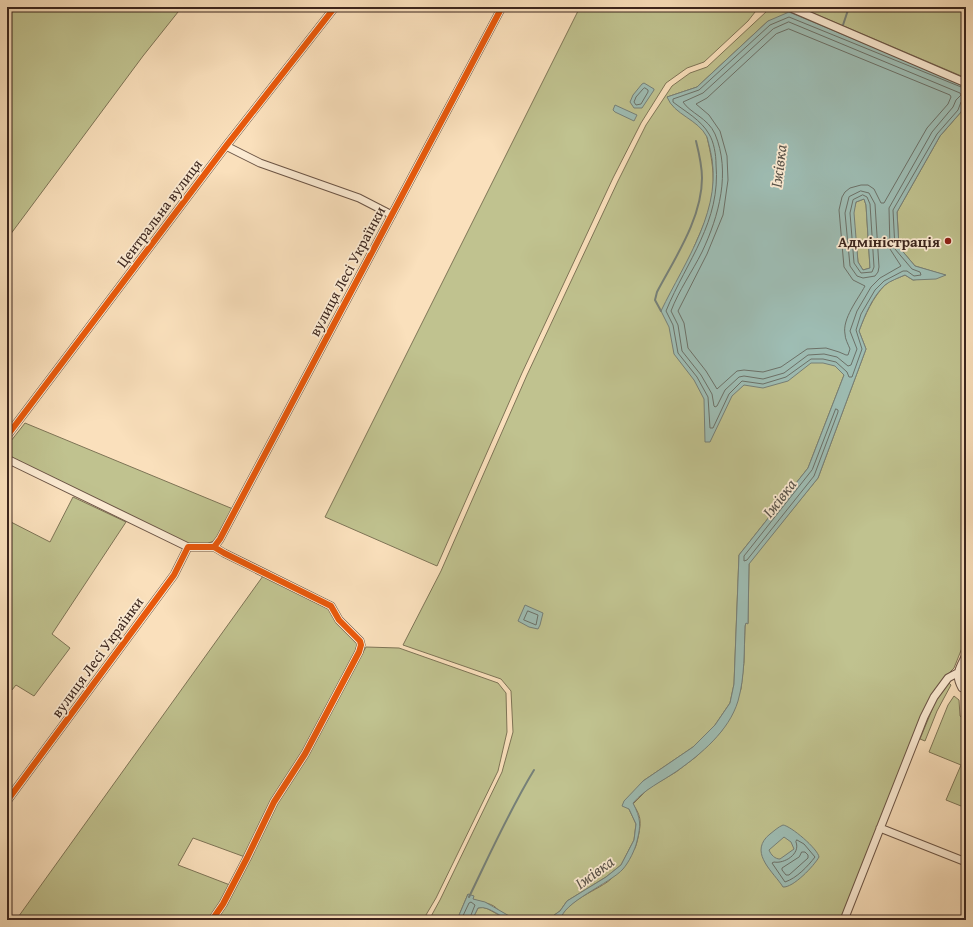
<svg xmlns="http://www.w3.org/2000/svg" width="973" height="927" font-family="'Gentium Book Plus',serif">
<rect width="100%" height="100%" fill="#fae0bc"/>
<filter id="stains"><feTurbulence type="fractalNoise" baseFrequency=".005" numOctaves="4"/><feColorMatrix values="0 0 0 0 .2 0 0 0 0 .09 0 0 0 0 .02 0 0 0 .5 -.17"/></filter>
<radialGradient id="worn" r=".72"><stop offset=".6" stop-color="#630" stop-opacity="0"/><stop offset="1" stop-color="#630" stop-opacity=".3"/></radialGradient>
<path fill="#c0c28f" stroke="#7e7456" d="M 7,7 L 182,7 L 143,56 L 7,239 Z
M 580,7 L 759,7 L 748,21 L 704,62 L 687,68 L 666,83 L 641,123 L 613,178 L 522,373 L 437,566 L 325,517 Z
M 799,7 L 966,7 L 966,78 Z
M 767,11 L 789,12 L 840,33 L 768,21 L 697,87 L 667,97 L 701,113 C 709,146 719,176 709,210 C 705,223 699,235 694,247 L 840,346 L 844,375 L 808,468 L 739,555 L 734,684 L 730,703 L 715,725 L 693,747 L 643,781 L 629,809 L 636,824 L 634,840 L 621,865 L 606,877 L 567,901 L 560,911 L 547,920 L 516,920 L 499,911 C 493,902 481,903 473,899 C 471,898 470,896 468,894 L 457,920 L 429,920 L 440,900 L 502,772 L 513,732 L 511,691 L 501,679 L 403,645 L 441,571 L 527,375 L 618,181 L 646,125 L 672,86 L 690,73 L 707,67 Z
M 966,100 L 966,638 L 954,668 L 946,676 L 921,716 L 841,920 L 561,920 C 561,902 602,889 612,878 C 618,872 631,855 635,848 C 637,844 641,826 640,821 C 640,815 636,809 633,804 L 649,788 L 676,772 L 697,756 L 721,732 L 741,689 L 744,662 L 745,626 L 746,623 L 748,623 L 749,563 L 818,478 L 866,349 L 859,331 C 865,315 873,297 885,285 C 890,280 899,278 905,275 L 913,280 L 945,275 L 915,266 L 899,247 L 897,212 L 940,136 L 961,112 Z
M 864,199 L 866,205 L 870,268 L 863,270 L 858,262 L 853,213 L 856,202 Z
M 25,423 L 233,509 L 216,540 L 204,545 L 186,544 L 10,457 L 7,452 L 7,446 Z
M 73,497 L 126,522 L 52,634 L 70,648 L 34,696 L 16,685 L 7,696 L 7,520 L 50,542 Z
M 263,576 L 329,608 L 357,642 L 358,645 L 357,651 L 245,857 L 193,838 L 178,865 L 230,885 L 209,920 L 16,920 Z
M 366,647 L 399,648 L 498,683 L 506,693 L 507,732 L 498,771 L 436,898 L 423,920 L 215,920 L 276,803 Z
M 949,683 L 951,685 L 937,711 L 925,741 L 920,739 L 936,700 Z
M 954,696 L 959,700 L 960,716 L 966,720 L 966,808 L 946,800 L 961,765 L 929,752 L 948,705 Z
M 482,907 L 488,909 L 508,920 L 472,920 L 478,908 Z"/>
<path fill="#9ebdb4" stroke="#768078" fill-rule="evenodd" d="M 789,12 L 966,86 L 966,100 L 961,112 L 940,136 L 897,212 L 899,247 L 915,266 L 946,275 L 936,279 L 913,280 L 905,275 C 898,278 890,281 885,285 C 872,297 865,315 859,331 L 866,349 L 818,478 L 749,564 L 748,624 L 746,623 L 745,626 C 744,650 745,677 738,701 C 729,731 701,754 677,771 C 661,782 645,789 633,803 C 641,819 641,825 637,841 C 635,850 629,862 623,869 C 611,883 561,903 561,920 L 547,920 L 560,911 L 567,901 L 606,877 L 621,865 L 634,840 L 636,824 L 629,809 L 622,806 L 624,801 L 643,781 L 693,747 L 715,725 L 730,703 L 734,684 L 739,555 L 808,468 L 844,375 L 835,366 L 823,363 L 811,363 L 788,381 L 763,388 L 744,385 L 732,396 L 710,442 L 705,442 L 704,399 L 694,380 L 674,354 L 669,327 L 661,311 C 685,261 725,207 710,149 C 709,145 708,141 707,137 C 698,119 674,115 667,97 L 697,87 L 768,21 ZM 864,199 L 866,205 L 870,268 L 863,270 L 858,262 L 854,213 L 856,202 Z
M 644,83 L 654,89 L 654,90 L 642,108 L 634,108 L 630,102 L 633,95 L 642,84 Z
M 615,105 L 637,115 L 634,121 L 615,112 L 613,110 Z
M 525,605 L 543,613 L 540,625 L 538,629 L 529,627 L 518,621 Z
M 783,825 C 791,826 818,849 819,857 C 814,866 793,888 783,887 L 781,884 C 770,869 749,851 770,834 C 774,831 778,827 783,825 ZM 784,837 L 791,842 L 794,849 L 780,859 C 775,859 771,855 769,850 Z
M 468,894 L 474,896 L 473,899 L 485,902 L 511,917 L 515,917 L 516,920 C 500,920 491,905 478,908 L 472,920 L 457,920 Z"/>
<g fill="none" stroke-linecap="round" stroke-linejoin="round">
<path stroke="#6c7168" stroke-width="1" d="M 789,22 L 960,93 L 961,95 L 956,100 L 953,107 L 932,132 L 889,208 L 890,249 L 901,266 L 880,278 L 871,287 L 857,311 L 850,331 L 857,349 L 851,365 L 848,366 L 837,357 L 824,354 L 808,355 L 784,373 L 763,379 L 744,376 L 739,377 L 725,390 L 717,406 L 715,407 L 714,406 L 712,394 L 701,375 L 682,351 L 678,325 L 671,311 C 679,290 692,272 702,252 C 719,216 731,172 715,134 C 708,118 690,113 683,102 L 703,93 L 773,29 Z
M 789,29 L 950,95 L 951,97 L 948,104 L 927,128 L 884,203 L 881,203 L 874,189 L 868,185 L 861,185 L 850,188 L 845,192 L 842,197 L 839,210 L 844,267 L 853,280 L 865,286 C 858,299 842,319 845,334 C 845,339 848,344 850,349 L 848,355 L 846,355 L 839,352 L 826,348 L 807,349 L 781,367 L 763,372 L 744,370 L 737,371 L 717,389 L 706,371 L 688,348 L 684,323 L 678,311 L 707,254 L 723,215 L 728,180 L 727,156 L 720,131 L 709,115 L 696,104 L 707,98 L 776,34 Z
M 645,88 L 648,90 L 648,92 L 641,104 L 636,105 L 634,102 L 636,97 L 643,89 Z
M 966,89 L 789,17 L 770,25 L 699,90 L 673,99 L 673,102 C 686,112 701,120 709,134 C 714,142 716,155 716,164 C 721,222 687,260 666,311 L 673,325 L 678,353 L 697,377 L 708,397 L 710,428 L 713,428 L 729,394 L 742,381 L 763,384 L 786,377 L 811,359 L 823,359 L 836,362 L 847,372 L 849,377 L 852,377 L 862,349 L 856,330 L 861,314 L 875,290 L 884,281 L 903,271 L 907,271 L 914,276 L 921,275 L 920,272 L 912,269 L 895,249 L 893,210 L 937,134 L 958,110 L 961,102 L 966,100
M 861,191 L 869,193 L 875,204 L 879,267 L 878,272 L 875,276 L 863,278 L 857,276 L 850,266 L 845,213 L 849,197 Z
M 863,195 L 867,197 L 870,204 L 874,267 L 872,272 L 861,273 L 854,263 L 850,213 L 853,200 Z
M 836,409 L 838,410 L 838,412 L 814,476 L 747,560 L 744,561 L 744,556 L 812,470 Z
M 528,611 L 538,615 L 536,625 L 524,620 Z
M 797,840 L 804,844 L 815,857 C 808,866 797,878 785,882 L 772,863 L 774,862 C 784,864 801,854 796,842 Z
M 802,852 L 805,852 L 808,855 L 808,858 L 789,875 L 786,875 L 782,870 L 782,868 L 799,857 Z
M 461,920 L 469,903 L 471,902 L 475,905 L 469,920"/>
<path stroke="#768078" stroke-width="2" d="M 843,25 L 849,7
M 661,311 L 655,300 L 657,292 C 675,258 702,218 702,178 C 702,165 699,153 696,141
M 469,897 C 490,854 509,811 534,770"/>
<defs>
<path id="minor" d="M 789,7 L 966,83
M 226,146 L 260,163 L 359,198 L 392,215
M 7,436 L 226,146 L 335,7
M 7,459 L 188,547
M 966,655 C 960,668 954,674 962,688 L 966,689
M 7,801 L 174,575 L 188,547 L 214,547 L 220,539 L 502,7
M 880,828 L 966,862
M 212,920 L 223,904 L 247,858 L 274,802 L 305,754 L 359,652 L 361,645 L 360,641 L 339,620 L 331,606 L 224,553 L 214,547
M 844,920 L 924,717 L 934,697 L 948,678 L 959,672"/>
</defs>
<use href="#minor" stroke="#6b5445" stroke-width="9"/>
<use href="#minor" stroke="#fcebd3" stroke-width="7"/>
<defs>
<path id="cycleway" d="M 7,436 L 226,146 L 335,7
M 7,801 L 174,575 L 188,547 L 214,547 L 220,539 L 502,7
M 212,920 L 223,904 L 247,858 L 274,802 L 305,754 L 359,652 L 361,645 L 360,641 L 339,620 L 331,606 L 224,553 L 214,547"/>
</defs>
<use href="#cycleway" stroke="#fcebd3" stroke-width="8"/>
<use href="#cycleway" stroke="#e8590c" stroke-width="6"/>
</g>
<circle fill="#8f2418" stroke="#fcebd3" stroke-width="1.5" cx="948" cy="241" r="4"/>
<g text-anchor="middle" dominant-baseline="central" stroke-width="3.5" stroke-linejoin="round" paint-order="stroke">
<g font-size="15" fill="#3b251d" stroke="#fcebd3">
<text transform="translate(159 213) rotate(-53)">Центральна вулиця</text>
<text transform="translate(347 271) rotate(-62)">вулиця Лесі Українки</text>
<text transform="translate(97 657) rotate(-54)">вулиця Лесі Українки</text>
</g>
<g font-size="15" font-weight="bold" fill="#3b251d" stroke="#fcebd3" text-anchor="end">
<text x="940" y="241">Адміністрація</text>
</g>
<g font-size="16" font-style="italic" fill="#59534a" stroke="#fcebd3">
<text transform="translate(778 166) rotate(-83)">Іжівка</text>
<text transform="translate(779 498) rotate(-52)">Іжівка</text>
<text transform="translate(594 872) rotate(-36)">Іжівка</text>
</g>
</g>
<rect width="973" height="927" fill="none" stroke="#fae0bc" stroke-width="24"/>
<rect x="8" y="8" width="957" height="911" fill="none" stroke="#3b251d" stroke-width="2"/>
<rect x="12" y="12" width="949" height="903" fill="none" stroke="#3b251d"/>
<rect width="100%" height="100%" filter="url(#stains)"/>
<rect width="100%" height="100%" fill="url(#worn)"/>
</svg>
